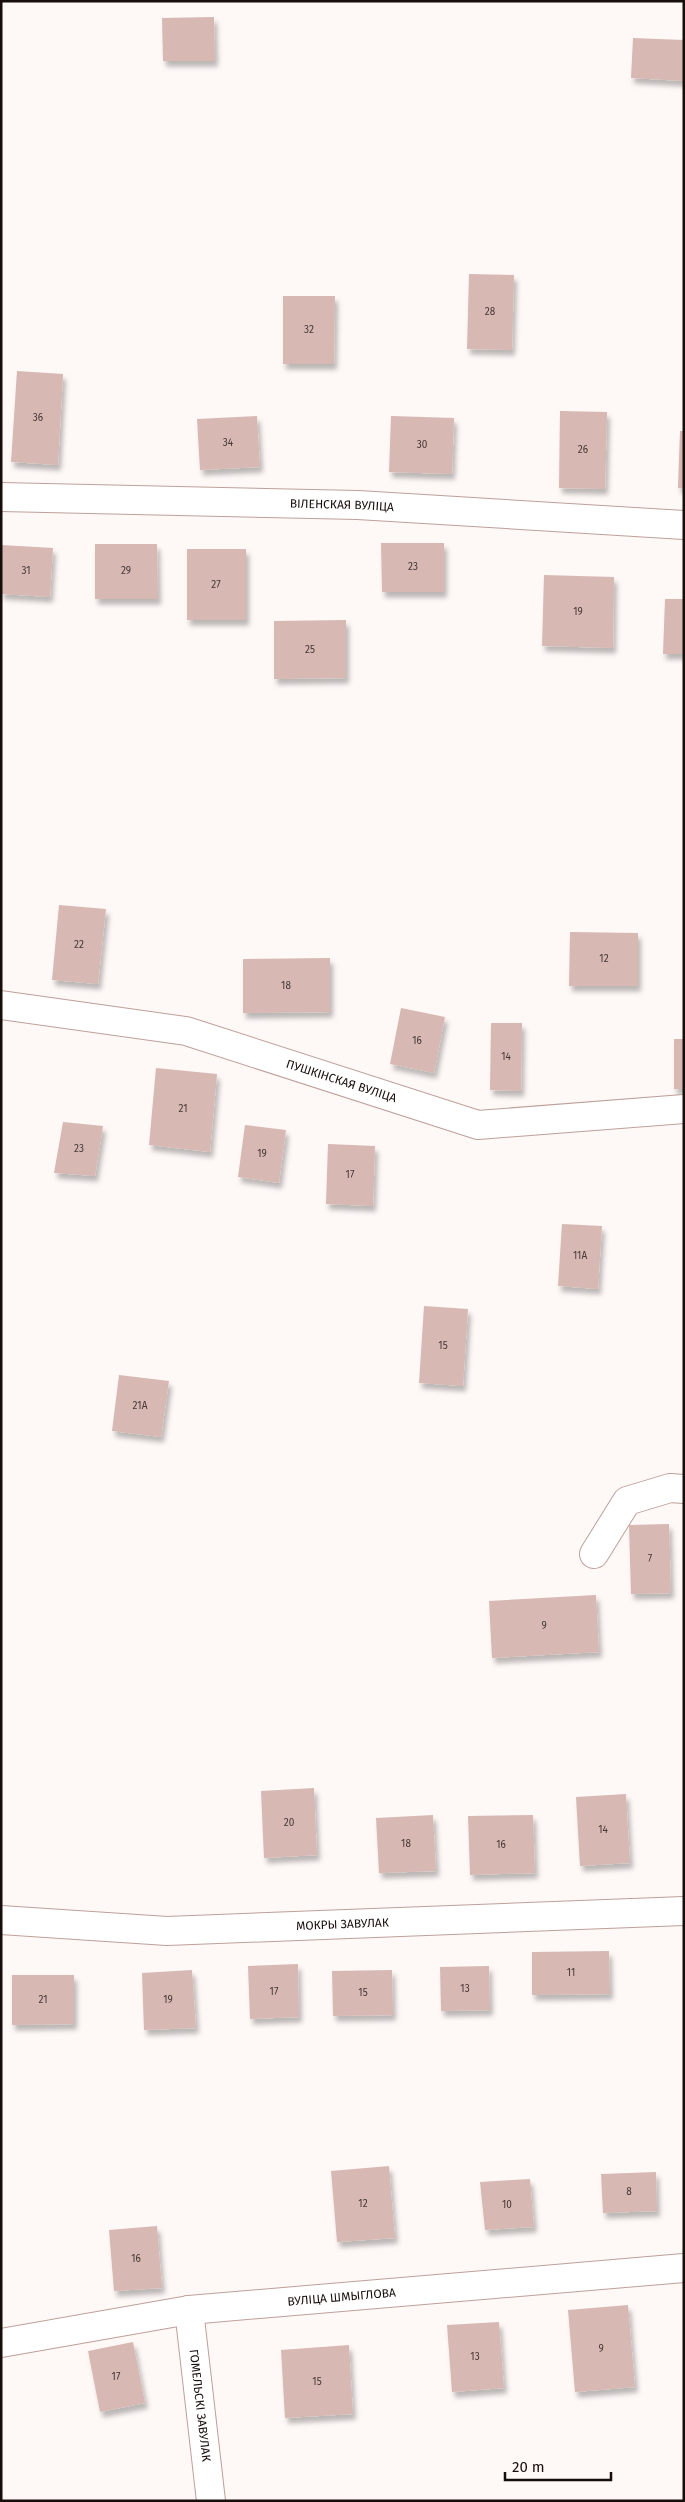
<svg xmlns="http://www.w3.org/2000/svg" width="685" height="2502" font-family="'Fira Sans',sans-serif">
<defs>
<filter id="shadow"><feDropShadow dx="3" dy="5.5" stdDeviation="2.5" flood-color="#0004"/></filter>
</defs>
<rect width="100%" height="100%" fill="#fef8f6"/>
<path fill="#d7b8b3" filter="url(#shadow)" d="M 214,17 L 215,61 L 163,61 L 162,18 Z
M 633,38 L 684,40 L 684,81 L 631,78 Z
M 469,274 L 514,275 L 512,350 L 467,349 Z
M 283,296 L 335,296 L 334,364 L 283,364 Z
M 17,371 L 63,374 L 58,465 L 11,462 Z
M 560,411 L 607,412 L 605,489 L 559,488 Z
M 257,416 L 260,467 L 200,470 L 197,419 Z
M 391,416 L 454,418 L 452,474 L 389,472 Z
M 680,431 L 684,431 L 684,488 L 678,488 Z
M 381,543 L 444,543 L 444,592 L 382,592 Z
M 95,544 L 157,544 L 158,599 L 95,599 Z
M 1,545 L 53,548 L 50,597 L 1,594 Z
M 187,549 L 246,549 L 246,620 L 187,620 Z
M 544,575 L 614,577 L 613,648 L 542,646 Z
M 665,599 L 684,599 L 684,654 L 663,654 Z
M 346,620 L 346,678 L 274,679 L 274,621 Z
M 59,905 L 106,909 L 98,984 L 52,980 Z
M 570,932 L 638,933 L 638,986 L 569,986 Z
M 330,958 L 330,1012 L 243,1013 L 243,959 Z
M 401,1008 L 445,1017 L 434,1073 L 390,1064 Z
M 491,1023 L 522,1023 L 521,1091 L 490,1090 Z
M 674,1039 L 684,1039 L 684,1089 L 674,1089 Z
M 156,1068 L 217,1074 L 210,1152 L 149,1145 Z
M 63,1122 L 103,1126 L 95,1176 L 54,1173 Z
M 245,1125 L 286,1130 L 279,1183 L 238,1177 Z
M 328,1144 L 375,1146 L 373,1206 L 326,1204 Z
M 562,1224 L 602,1226 L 598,1289 L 558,1286 Z
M 424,1306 L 468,1309 L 463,1386 L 419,1383 Z
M 119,1375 L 169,1381 L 161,1437 L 112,1431 Z
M 669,1524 L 671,1593 L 631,1594 L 629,1525 Z
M 596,1595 L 599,1652 L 492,1658 L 489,1601 Z
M 314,1788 L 317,1855 L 264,1858 L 261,1791 Z
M 626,1794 L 630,1863 L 580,1866 L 576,1797 Z
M 433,1815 L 436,1871 L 379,1873 L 376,1818 Z
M 533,1815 L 535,1873 L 470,1875 L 468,1816 Z
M 609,1951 L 610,1994 L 532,1995 L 532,1952 Z
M 298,1964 L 299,2017 L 250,2019 L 248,1966 Z
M 489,1966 L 490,2010 L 441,2011 L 440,1967 Z
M 192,1970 L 196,2028 L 144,2030 L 142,1973 Z
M 392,1970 L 393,2015 L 333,2016 L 332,1971 Z
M 12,1975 L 74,1975 L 74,2024 L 12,2025 Z
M 389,2166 L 395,2238 L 337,2242 L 331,2171 Z
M 656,2172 L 657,2211 L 603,2213 L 601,2174 Z
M 530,2179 L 534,2227 L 485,2230 L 480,2182 Z
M 157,2226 L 162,2288 L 114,2291 L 109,2230 Z
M 628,2305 L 635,2387 L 575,2392 L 568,2310 Z
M 499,2322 L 504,2388 L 452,2392 L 447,2325 Z
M 133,2342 L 145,2403 L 100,2412 L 88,2351 Z
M 349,2345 L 353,2414 L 285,2418 L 281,2350 Z"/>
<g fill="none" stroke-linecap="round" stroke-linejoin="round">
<defs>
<g id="minor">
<path id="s1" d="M 1,497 L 358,505 L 684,525"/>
<path id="s2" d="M 1,1005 L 186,1031 L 478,1125 L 684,1109"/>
<path d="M 594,1554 L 627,1501 L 670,1488 L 684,1489"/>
<path id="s3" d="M 1,1920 L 167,1931 L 684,1911"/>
<path id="s4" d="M 189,2310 L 211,2501"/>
<path id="s5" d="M 1,2343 L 189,2310 L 684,2268"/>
</g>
</defs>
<use href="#minor" stroke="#bea09b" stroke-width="30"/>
<use href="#minor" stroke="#fff" stroke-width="28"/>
</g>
<g text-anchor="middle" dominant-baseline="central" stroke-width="4.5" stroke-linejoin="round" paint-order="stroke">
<g font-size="10" fill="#473835">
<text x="490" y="312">28</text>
<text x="309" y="330">32</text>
<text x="38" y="418">36</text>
<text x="228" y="443">34</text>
<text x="422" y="445">30</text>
<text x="583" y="450">26</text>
<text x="413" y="567">23</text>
<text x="26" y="571">31</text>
<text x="126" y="571">29</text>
<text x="216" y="585">27</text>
<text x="578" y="612">19</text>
<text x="310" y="650">25</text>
<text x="79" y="945">22</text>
<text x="604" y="959">12</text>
<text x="286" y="986">18</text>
<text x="417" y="1041">16</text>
<text x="506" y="1057">14</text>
<text x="183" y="1109">21</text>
<text x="79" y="1149">23</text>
<text x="262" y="1154">19</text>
<text x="350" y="1175">17</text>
<text x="580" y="1256">11А</text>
<text x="443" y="1346">15</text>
<text x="140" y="1406">21А</text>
<text x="650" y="1559">7</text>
<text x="544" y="1626">9</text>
<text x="289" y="1823">20</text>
<text x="603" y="1830">14</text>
<text x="406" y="1844">18</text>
<text x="501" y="1845">16</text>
<text x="571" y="1973">11</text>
<text x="465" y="1989">13</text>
<text x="274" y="1992">17</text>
<text x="363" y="1993">15</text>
<text x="43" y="2000">21</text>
<text x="168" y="2000">19</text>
<text x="629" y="2192">8</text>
<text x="363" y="2204">12</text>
<text x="507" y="2205">10</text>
<text x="136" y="2259">16</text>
<text x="601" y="2349">9</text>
<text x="475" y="2357">13</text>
<text x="116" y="2377">17</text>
<text x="317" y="2382">15</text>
</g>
<g font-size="12" fill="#170d0b" stroke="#fef8f6">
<text stroke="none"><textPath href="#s1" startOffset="341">ВІЛЕНСКАЯ ВУЛІЦА</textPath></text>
<text stroke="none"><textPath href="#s2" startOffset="350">ПУШКІНСКАЯ ВУЛІЦА</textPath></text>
<text stroke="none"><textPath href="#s3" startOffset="342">МОКРЫ ЗАВУЛАК</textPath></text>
<text stroke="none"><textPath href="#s5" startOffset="344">ВУЛІЦА ШМЫГЛОВА</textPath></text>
<text stroke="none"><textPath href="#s4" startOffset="96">ГОМЕЛЬСКІ ЗАВУЛАК</textPath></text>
</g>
</g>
<rect width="685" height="2502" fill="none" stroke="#170d0b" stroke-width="5"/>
<path d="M505 2472v8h106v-8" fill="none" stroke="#170d0b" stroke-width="2.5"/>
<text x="512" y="2472" font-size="15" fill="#170d0b" stroke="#fef8f6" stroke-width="4" paint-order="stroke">20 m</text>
</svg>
